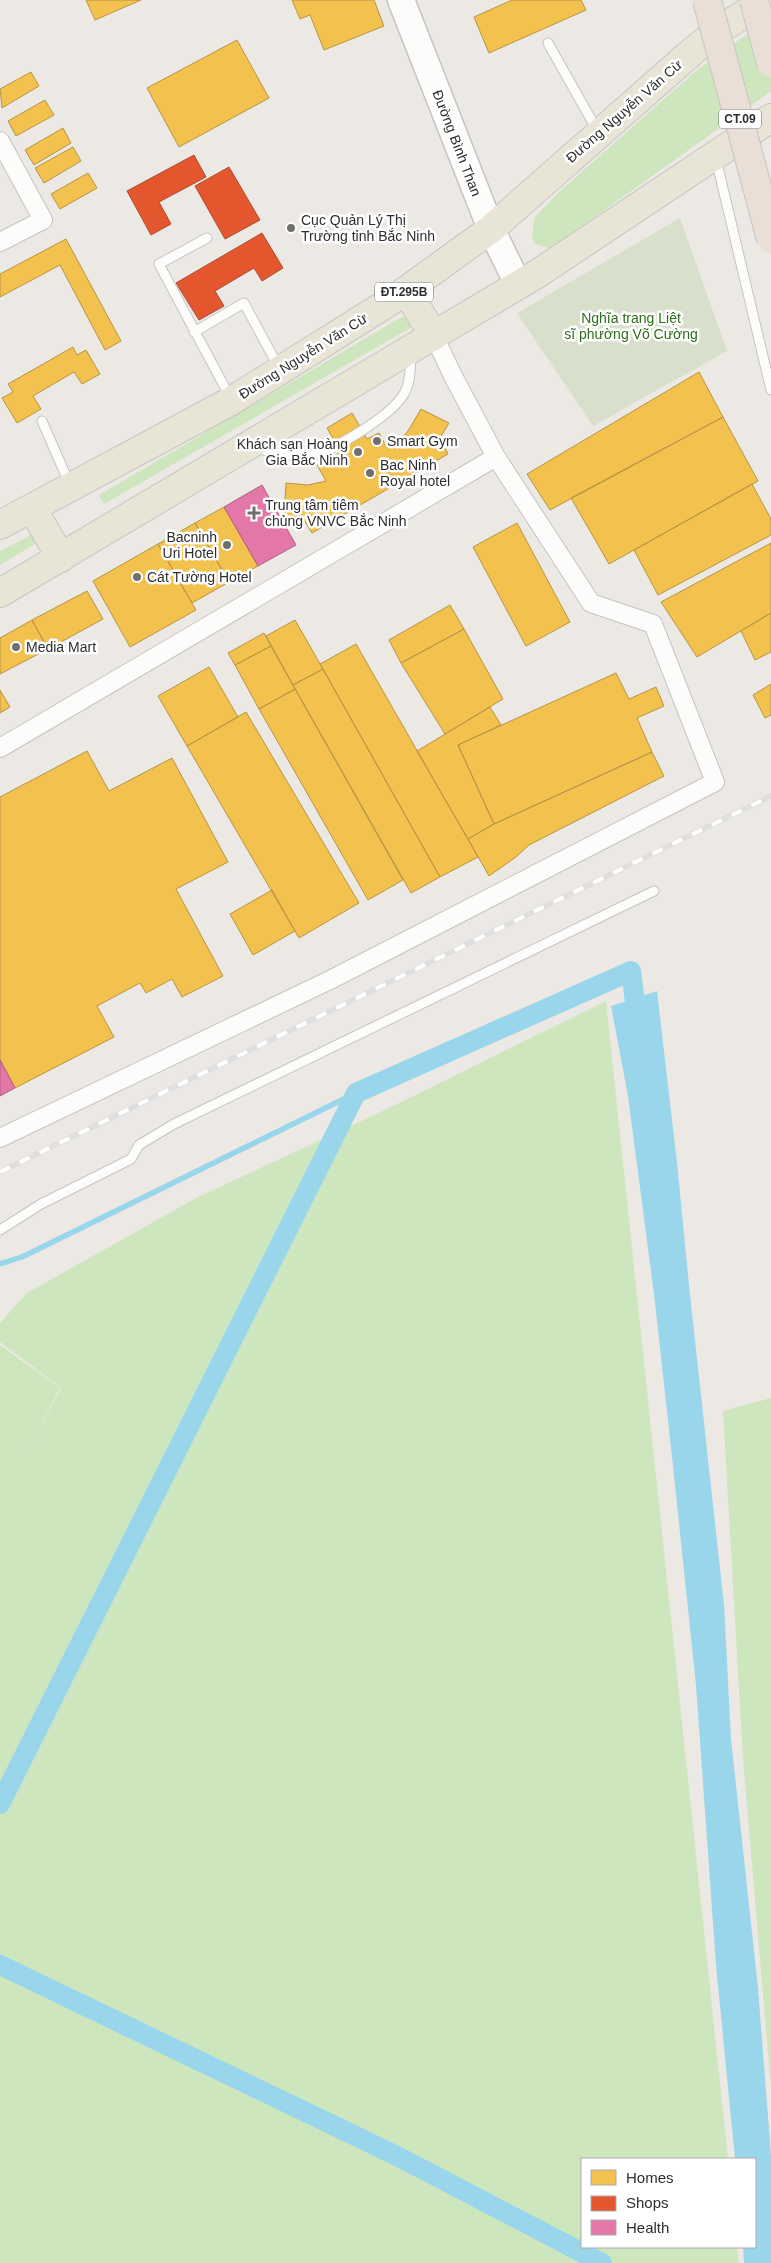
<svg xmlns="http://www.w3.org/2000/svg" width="771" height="2263" font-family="Arial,sans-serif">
<rect width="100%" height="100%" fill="#ece8e4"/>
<path fill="#cee6be" d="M 771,17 L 771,91 L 557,244 L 550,248 L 535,244 L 532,238 L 534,218 L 559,192 L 697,70 Z
M 402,317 L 408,317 L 412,327 L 104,504 L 99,495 Z
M 33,534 L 36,543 L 0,565 L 0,551 Z
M 606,1001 L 728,2159 L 582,2159 L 582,2247 L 737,2247 L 739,2263 L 0,2263 L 0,1345 L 60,1388 L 21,1464 L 61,1388 L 0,1342 L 0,1323 L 27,1293 L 198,1197 L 385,1110 Z
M 771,1398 L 771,2088 L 743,1759 L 723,1411 Z"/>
<path fill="#d8e0cc" d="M 680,218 L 727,351 L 593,426 L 517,313 Z"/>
<path fill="#99d6ec" d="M 657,991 L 677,1163 L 690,1295 L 724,1605 L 731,1739 L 758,1988 L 771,2155 L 771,2263 L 744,2263 L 743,2247 L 755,2247 L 755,2159 L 735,2159 L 716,1965 L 696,1685 L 673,1466 L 654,1294 L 628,1096 L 611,1006 Z"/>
<path fill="#f2c14e" stroke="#b79544" d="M 86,0 L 141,0 L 95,20 Z
M 292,0 L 374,0 L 384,26 L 324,50 L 310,15 L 300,19 Z
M 512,0 L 581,0 L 586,10 L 489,53 L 474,17 Z
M 237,40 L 269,98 L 179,147 L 147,88 Z
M 31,72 L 39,86 L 2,108 L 0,89 Z
M 45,100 L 54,115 L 16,136 L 8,121 Z
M 63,128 L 71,143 L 34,165 L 25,150 Z
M 73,147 L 81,161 L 44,183 L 35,168 Z
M 88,173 L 97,188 L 60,209 L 51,194 Z
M 66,239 L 121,341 L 105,350 L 60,265 L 0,297 L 0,274 Z
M 73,347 L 77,355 L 86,350 L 100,374 L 82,384 L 74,372 L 33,396 L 41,409 L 17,423 L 2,398 L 13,392 L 8,384 Z
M 699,372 L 723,417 L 550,510 L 527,474 Z
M 421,409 L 449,423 L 440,438 L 448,454 L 312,533 L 302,517 L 284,517 L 286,483 L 308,485 L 326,481 L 317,465 L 341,452 L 327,428 L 352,413 L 367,439 L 379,433 L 386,446 L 401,439 L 408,431 Z
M 723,417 L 758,481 L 609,564 L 571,498 Z
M 752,484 L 771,519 L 771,535 L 658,595 L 634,550 Z
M 224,507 L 258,566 L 229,582 L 195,523 Z
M 195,523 L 229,582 L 192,603 L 158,544 Z
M 517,523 L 570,622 L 526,646 L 473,547 Z
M 771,543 L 771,613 L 697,657 L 661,602 Z
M 158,544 L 196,610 L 130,647 L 93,581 Z
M 87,591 L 103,619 L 48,649 L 32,620 Z
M 450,605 L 464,629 L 401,663 L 389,640 Z
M 771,613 L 771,652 L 755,660 L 741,631 Z
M 32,620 L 48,649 L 0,674 L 0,638 Z
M 295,620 L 323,669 L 293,685 L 266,636 Z
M 464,629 L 503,699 L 445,734 L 401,663 Z
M 264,633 L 271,646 L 235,665 L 228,653 Z
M 356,644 L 478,857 L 440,877 L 320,664 Z
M 271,646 L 295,689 L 259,709 L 235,665 Z
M 209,667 L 238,717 L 187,746 L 158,696 Z
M 323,669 L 440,877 L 411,893 L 293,685 Z
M 616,673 L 629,699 L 656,687 L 664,706 L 637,718 L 652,752 L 494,824 L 458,745 Z
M 771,684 L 771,715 L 765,718 L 753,695 Z
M 295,689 L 403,880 L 368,900 L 259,709 Z
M 0,690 L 10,707 L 0,713 Z
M 490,707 L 501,725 L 458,745 L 494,824 L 468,839 L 417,751 Z
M 246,712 L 359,903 L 299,938 L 187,746 Z
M 87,751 L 109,791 L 172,758 L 228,862 L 176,889 L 223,976 L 182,997 L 172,979 L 146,993 L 140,983 L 97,1006 L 114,1037 L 15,1088 L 0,1060 L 0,797 Z
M 652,752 L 664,776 L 529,845 L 516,857 L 489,876 L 468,839 L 494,824 Z
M 272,890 L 295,931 L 253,955 L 230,914 Z"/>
<path fill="#e4572e" stroke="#ad4b2e" d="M 194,155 L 206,177 L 159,202 L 171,224 L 151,235 L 127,191 Z
M 229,167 L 260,220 L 225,239 L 195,186 Z
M 262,233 L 283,268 L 262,281 L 254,268 L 215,291 L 224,306 L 199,320 L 176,283 Z"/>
<path fill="#e377a8" stroke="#ad6183" d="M 262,485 L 296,545 L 258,566 L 224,507 Z
M 0,1060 L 15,1088 L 0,1096 Z"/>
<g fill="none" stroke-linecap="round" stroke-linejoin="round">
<path stroke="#99d6ec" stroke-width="5.5" d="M 0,1264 L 22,1257 L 356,1093"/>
<path stroke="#99d6ec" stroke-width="20" d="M 0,1804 L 356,1093 L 631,971 L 638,1026
M 0,1965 L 397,2156 L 602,2263"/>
<defs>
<path id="lane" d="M 548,43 L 597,130
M 716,159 L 771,390
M 207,238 L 159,264 L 231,399
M 194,332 L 244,303 L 279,368
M 42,421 L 70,485
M 256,448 C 274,453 294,458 313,454 C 337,449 394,414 405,392 C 411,381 410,367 411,355
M 0,1230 L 41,1204 L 131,1159 L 139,1145 L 174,1124 L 654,891"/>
<path id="street" d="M 0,141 L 43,220 L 0,242
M 0,748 L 496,457
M 0,1138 L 332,979 L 715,782 L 653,624 L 591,603 L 496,457 L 453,376 L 434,336"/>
<path id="secondary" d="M 401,0 L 491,229 L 518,284"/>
<path id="primary" d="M 406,290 L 434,336
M 32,508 L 61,558
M 0,525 L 231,401 L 397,297 L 491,229 L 694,50 L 725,26 L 767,0
M 0,593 L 537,274 L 771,118"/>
</defs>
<use href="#lane" stroke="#c5c4c5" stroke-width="11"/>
<use href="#street" stroke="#c5c4c5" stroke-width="20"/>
<use href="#secondary" stroke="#c5c4c5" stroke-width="29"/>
<use href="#primary" stroke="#c6c5c4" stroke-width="30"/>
<use href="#lane" stroke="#fcfcfb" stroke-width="9"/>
<use href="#street" stroke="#fcfcfb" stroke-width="18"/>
<use href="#secondary" stroke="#fcfcfb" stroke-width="26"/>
<use href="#primary" stroke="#e8e4d6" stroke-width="28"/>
<defs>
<path id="rail" d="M 0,1172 L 771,796"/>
</defs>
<use href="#rail" stroke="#dfdfe1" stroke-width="5.5"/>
<use href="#rail" stroke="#fff" stroke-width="4" stroke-dasharray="11" stroke-linecap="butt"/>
<defs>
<path id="highway-bridge" d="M 707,0 L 771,239
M 754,0 L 771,63"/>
</defs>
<use href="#highway-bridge" stroke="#c6c5c4" stroke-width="30" stroke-linecap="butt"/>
<use href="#highway-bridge" stroke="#eadfd6" stroke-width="28"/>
</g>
<g fill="#706f6e" stroke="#fff" stroke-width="2">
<circle cx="291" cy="228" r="5"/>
<circle cx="377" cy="441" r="5"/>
<circle cx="358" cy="452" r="5"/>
<circle cx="370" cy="473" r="5"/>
<path d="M251.5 505.5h5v5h5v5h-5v5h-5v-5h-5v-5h5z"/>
<circle cx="227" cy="545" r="5"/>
<circle cx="137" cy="577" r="5"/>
<circle cx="16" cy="647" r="5"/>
</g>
<g text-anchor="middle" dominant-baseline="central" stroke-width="5" stroke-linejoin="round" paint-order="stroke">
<g fill="#fff" stroke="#6d6d6d" stroke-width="1">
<rect x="719" y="109.5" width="42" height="19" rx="4"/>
<rect x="375" y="282.5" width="58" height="19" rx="4"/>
</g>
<g font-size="12" font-weight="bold" fill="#2e2e2e">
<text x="740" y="119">CT.09</text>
<text x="404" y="292">ĐT.295B</text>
</g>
<g font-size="14" fill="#2e2e2e" stroke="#fff">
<text transform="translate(624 111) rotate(-41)">Đường Nguyễn Văn Cừ</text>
<text transform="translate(457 143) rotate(69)">Đường Bình Than</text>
<text transform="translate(303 356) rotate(-32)">Đường Nguyễn Văn Cừ</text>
</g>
<g font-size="14" fill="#2e2e2e" stroke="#fff" text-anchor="start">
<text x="301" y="220">Cục Quản Lý Thị<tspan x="301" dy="16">Trường tỉnh Bắc Ninh</tspan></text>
<text x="387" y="441">Smart Gym</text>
<text x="348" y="444" text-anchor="end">Khách sạn Hoàng<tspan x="348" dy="16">Gia Bắc Ninh</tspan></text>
<text x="380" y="465">Bac Ninh<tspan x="380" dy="16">Royal hotel</tspan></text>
<text x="265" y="505">Trung tâm tiêm<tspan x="265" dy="16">chủng VNVC Bắc Ninh</tspan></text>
<text x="217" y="537" text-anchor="end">Bacninh<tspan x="217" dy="16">Uri Hotel</tspan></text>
<text x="147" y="577">Cát Tường Hotel</text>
<text x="26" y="647">Media Mart</text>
</g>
<g font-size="14" fill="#2c6e1b" stroke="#fff">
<text x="631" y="318">Nghĩa trang Liệt<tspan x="631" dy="16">sĩ phường Võ Cường</tspan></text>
</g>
</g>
<rect x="581" y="2158" width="175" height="90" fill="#ffffff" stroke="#ababab"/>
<rect x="591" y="2170" width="25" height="15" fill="#f2c14e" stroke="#ababab"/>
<text x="626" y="2183" font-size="15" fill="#2e2e2e">Homes</text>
<rect x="591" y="2196" width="25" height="15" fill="#e4572e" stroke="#ababab"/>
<text x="626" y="2208" font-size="15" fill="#2e2e2e">Shops</text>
<rect x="591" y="2220" width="25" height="15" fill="#e377a8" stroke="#ababab"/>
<text x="626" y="2233" font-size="15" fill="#2e2e2e">Health</text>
</svg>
